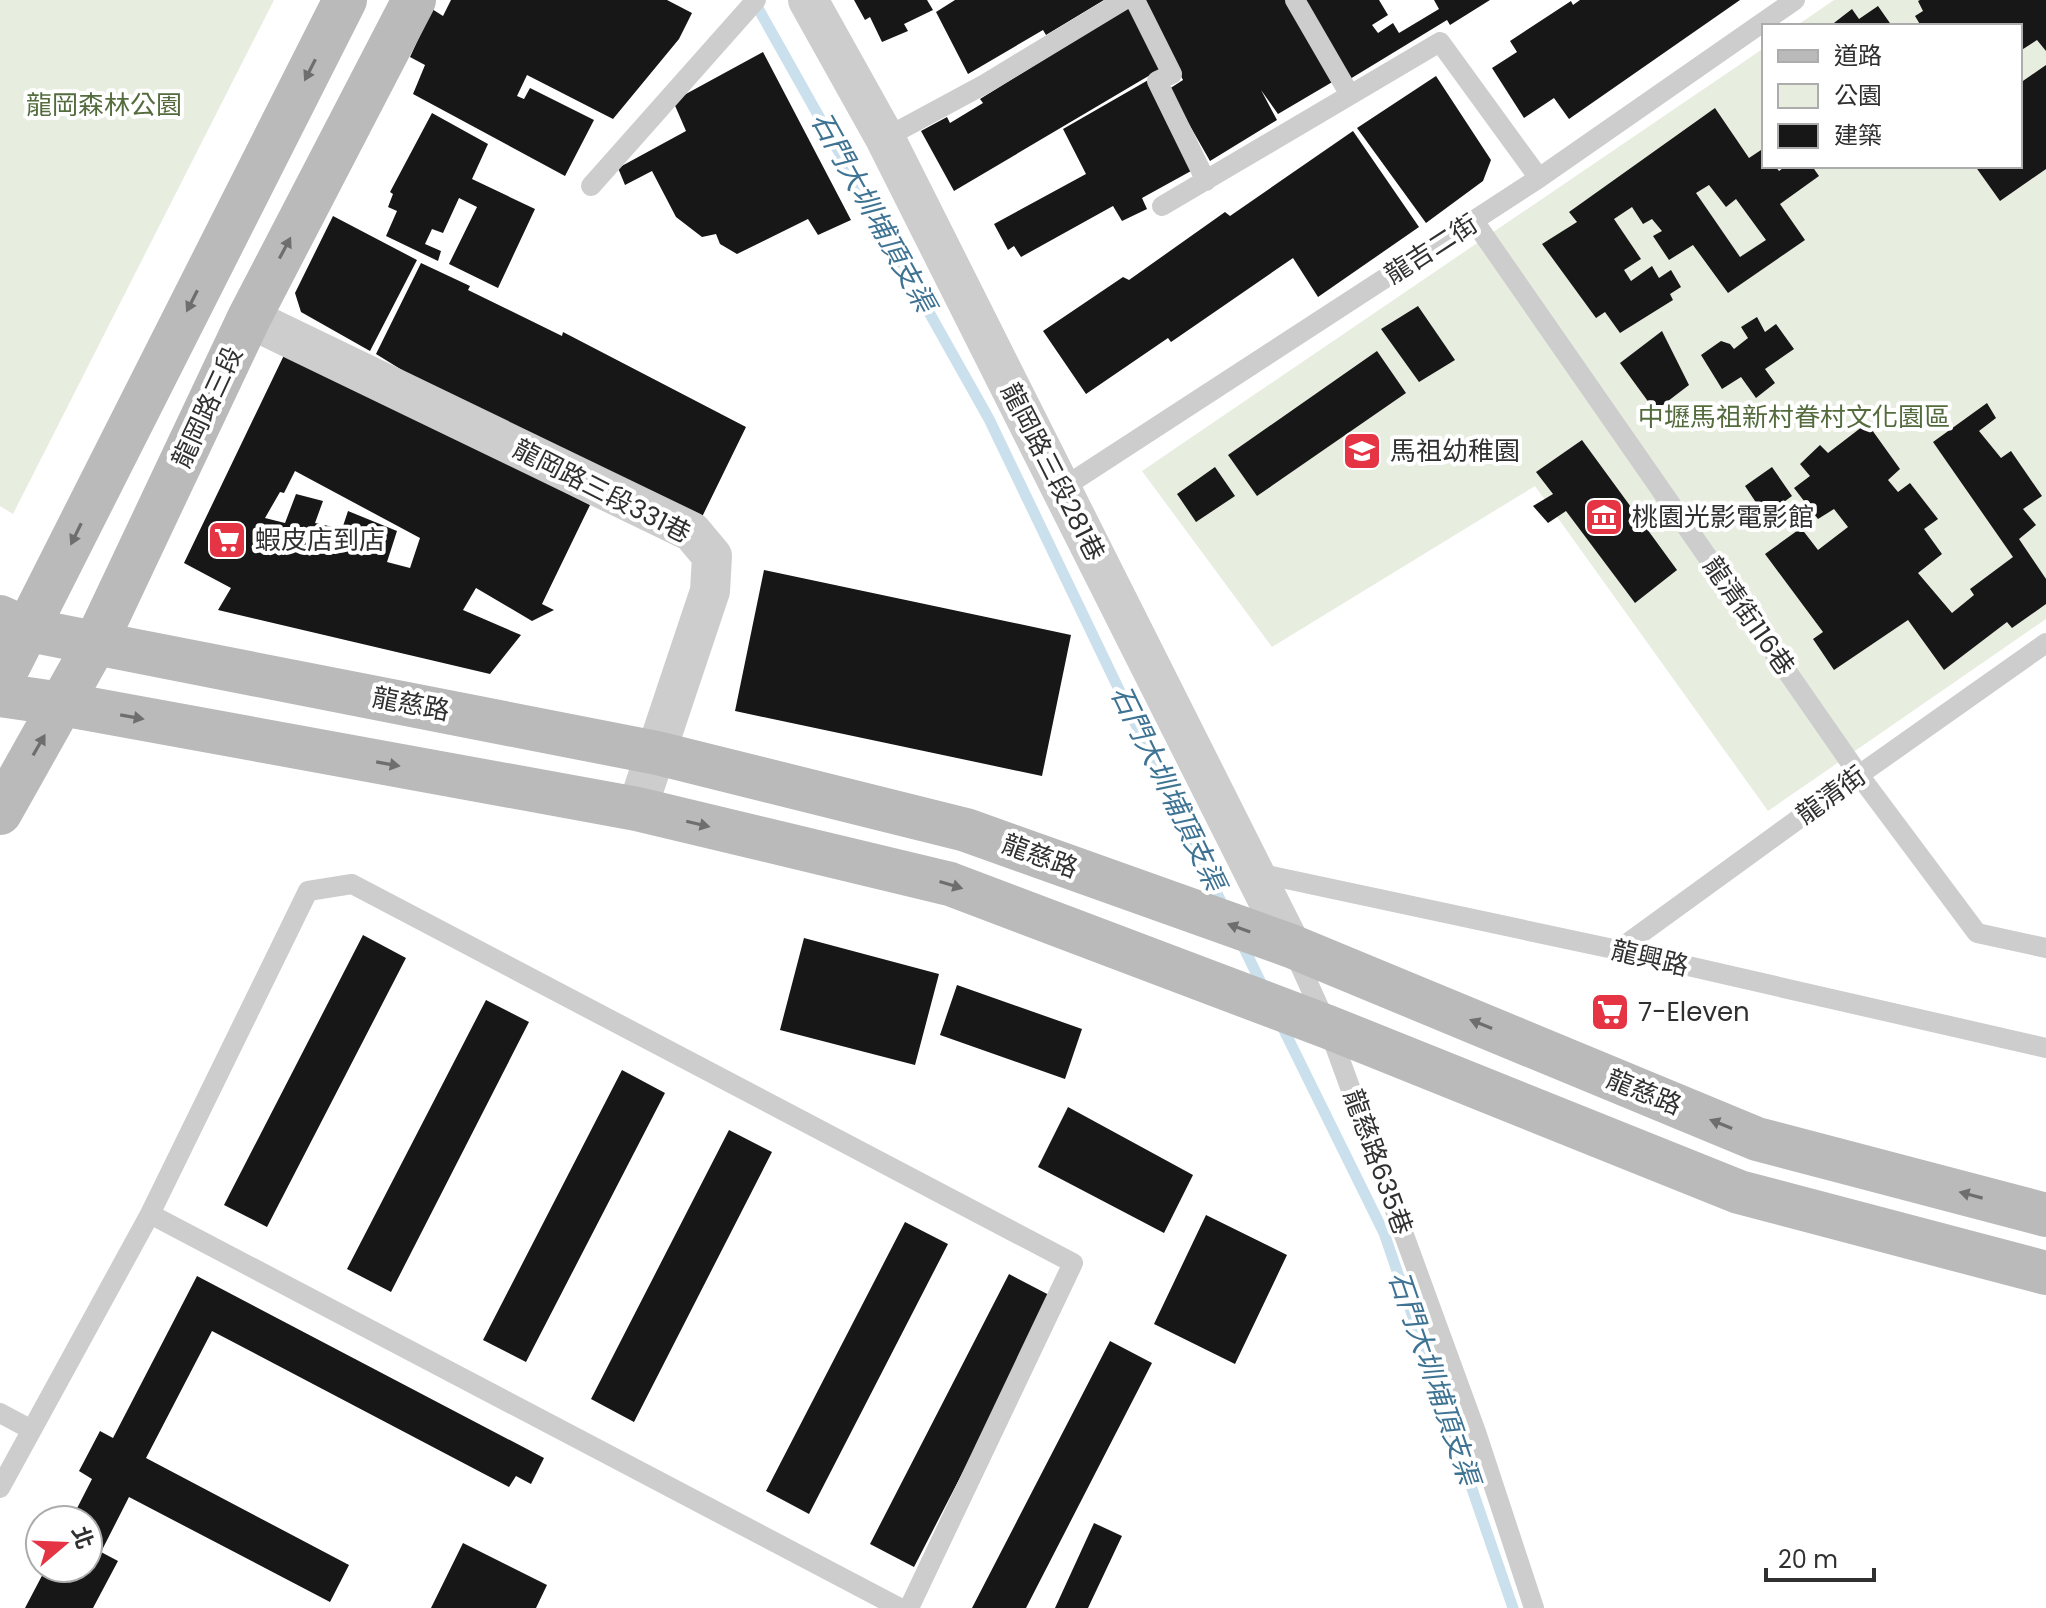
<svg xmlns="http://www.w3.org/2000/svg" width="2046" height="1608" font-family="Poppins,'Noto Sans TC',sans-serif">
<rect width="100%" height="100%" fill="#fff"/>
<path fill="#e7eddf" d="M 0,0 L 274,0 L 13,514 L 0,506 Z
M 1834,0 L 2046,0 L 2046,619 L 1768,811 L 1535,486 L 1272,647 L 1142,471 L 1764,48 L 1764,166 L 2020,166 L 2020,26 L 1796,26 Z"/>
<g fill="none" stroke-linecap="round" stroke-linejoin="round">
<path stroke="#cbe0ed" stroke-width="11" d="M 754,1 L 989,419 L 1224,908
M 1241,942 L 1263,987
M 1281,1024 L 1384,1233 L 1513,1608"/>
</g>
<path fill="#171717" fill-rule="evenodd" d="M 451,0 L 667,0 L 692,13 L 679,39 L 613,119 L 527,75 L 517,96 L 524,99 L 530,88 L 594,120 L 565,176 L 413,94 L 425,65 L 410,57 L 432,9 L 443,16 Z
M 854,0 L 927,0 L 933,10 L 904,24 L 908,31 L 882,42 L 870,17 L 865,20 Z
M 955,0 L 1104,0 L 1046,35 L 1043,30 L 968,74 L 936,12 Z
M 1145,0 L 1286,0 L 1334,81 L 1278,114 L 1261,90 L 1277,120 L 1210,161 L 1169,89 L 1183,80 L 1142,1 Z
M 1303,0 L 1379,0 L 1388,15 L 1372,25 L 1378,33 L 1393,23 L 1399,33 L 1439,9 L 1434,0 L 1490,0 L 1450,25 L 1447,20 L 1350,79 Z
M 1580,0 L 1740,0 L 1569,119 L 1554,98 L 1524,118 L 1492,68 L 1517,52 L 1510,41 L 1571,1 L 1573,5 Z
M 1920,0 L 2046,0 L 2046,51 L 2037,40 L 2020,51 L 2020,26 L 1921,26 L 1915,16 L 1923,11 L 1918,1 Z
M 1878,6 L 1892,26 L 1830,26 L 1852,9 L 1859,19 Z
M 1129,7 L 1162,68 L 954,191 L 921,131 L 947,117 L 950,123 L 983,103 L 980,99 Z
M 763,52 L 851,220 L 818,235 L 808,219 L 737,254 L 720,244 L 716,234 L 702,237 L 676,217 L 652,171 L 625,185 L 618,168 L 686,131 L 673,101 Z
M 2046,65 L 2046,169 L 2000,201 L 1975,166 L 2020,166 L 2020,83 Z
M 1436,76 L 1491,160 L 1483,181 L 1426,223 L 1357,128 Z
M 1150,79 L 1191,171 L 1142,198 L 1147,209 L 1122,221 L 1113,206 L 1021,257 L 1014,246 L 1008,250 L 994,224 L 1086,174 L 1063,129 Z
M 1715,108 L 1749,158 L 1764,148 L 1764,166 L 1775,166 L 1779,171 L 1786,166 L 1812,166 L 1819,176 L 1780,204 L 1805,240 L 1728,293 L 1693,245 L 1669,260 L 1653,236 L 1662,231 L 1652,219 L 1643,224 L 1632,207 L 1614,219 L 1641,259 L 1624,270 L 1631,281 L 1652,266 L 1659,278 L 1671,270 L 1681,287 L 1670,294 L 1673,300 L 1620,333 L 1605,312 L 1596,318 L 1542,244 L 1577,222 L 1569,212 ZM 1709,185 L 1726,207 L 1736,199 L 1766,240 L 1740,257 L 1696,193 Z
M 432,113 L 488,144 L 472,179 L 535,209 L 498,288 L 449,264 L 477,207 L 459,198 L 443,233 L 432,229 L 425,244 L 441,251 L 438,261 L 386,236 L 397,211 L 388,207 L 393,194 L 390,192 Z
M 1353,131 L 1419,227 L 1318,297 L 1293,258 L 1171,342 L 1168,338 L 1086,394 L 1043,331 L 1123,277 L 1129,280 L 1225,212 L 1230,216 Z
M 333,216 L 417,260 L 370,351 L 301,312 L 295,293 Z
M 421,263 L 470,286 L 468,290 L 562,336 L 563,332 L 746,427 L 701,519 L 410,375 L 376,354 Z
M 1418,306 L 1455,360 L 1419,382 L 1381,329 Z
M 1757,317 L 1765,332 L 1776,324 L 1794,349 L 1765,369 L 1775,383 L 1756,398 L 1741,377 L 1722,389 L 1701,355 L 1721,341 L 1730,344 L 1734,349 L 1748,338 L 1741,327 Z
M 1662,331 L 1689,385 L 1655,411 L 1620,363 Z
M 286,351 L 590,505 L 542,604 L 554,610 L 532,621 L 476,588 L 463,610 L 521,635 L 490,674 L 218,610 L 231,588 L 184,563 ZM 295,471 L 420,538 L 410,568 L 387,562 L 397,531 L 348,511 L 342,529 L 315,523 L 323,501 L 296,494 L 285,523 L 265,518 L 280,492 L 284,493 Z
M 1377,351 L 1406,393 L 1257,496 L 1228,455 Z
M 1987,403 L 1996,418 L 1979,431 L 2001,458 L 2011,451 L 2042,496 L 2023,509 L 2036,525 L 2019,539 L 2046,579 L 2046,604 L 2012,628 L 2007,622 L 1944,670 L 1908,620 L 1834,670 L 1813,639 L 1823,632 L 1765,554 L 1801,528 L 1818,550 L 1848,527 L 1834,509 L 1818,519 L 1794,488 L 1810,476 L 1800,464 L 1820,445 L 1828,453 L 1867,423 L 1900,469 L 1888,480 L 1898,492 L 1910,483 L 1938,519 L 1924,529 L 1942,554 L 1918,573 L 1952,613 L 1974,595 L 1970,589 L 2013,557 L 1933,442 Z
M 1582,440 L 1677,570 L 1635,603 L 1566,511 L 1548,523 L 1533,506 L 1553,494 L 1536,472 Z
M 1215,467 L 1235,496 L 1196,522 L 1177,494 Z
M 1772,467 L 1792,496 L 1765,516 L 1745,486 Z
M 764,570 L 1071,635 L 1042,776 L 735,711 Z
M 363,935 L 406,958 L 267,1227 L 224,1205 Z
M 804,938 L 939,974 L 915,1065 L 780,1030 Z
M 957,985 L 1082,1029 L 1065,1079 L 940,1035 Z
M 486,1000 L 529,1022 L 391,1292 L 347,1269 Z
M 622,1070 L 665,1093 L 526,1362 L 483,1340 Z
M 1068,1107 L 1193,1175 L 1164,1233 L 1038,1167 Z
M 729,1130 L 772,1152 L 634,1422 L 591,1399 Z
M 1206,1215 L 1287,1255 L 1235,1364 L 1154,1324 Z
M 905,1222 L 948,1244 L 809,1514 L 766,1491 Z
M 1009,1274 L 1053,1297 L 914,1567 L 870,1544 Z
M 197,1276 L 544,1458 L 531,1484 L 516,1476 L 509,1487 L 212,1331 L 146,1458 L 349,1565 L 330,1602 L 129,1497 L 101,1552 L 118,1561 L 93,1608 L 25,1608 L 46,1568 L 88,1568 L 88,1520 L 71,1520 L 92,1479 L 79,1471 L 100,1431 L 113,1438 Z
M 1110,1341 L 1152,1363 L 1026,1608 L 972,1608 Z
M 1094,1523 L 1122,1536 L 1088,1608 L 1055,1608 Z
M 463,1543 L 547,1585 L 536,1608 L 431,1608 Z"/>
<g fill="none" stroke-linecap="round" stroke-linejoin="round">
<path stroke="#cdcdcd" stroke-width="20" d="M 1135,0 L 1172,74 L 1157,81 L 1206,181
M 1295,0 L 1350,95
M 885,138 L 985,84 L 1124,0
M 591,186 L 756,0
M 1162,206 L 1440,42 L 1539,178
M 1474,221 L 1859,775 L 1977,933 L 2046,948
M 1061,489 L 1539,178 L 1795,0
M 1253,872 L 1618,950 L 2046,1048
M 1293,950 L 1328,1027 L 1476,1432 L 1534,1608
M 1618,950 L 1859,775 L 2046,643
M 150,1214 L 308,891 L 352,884 L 1073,1263 L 909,1608
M 0,1413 L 30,1429
M 0,1488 L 150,1214 L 900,1608"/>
<path stroke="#cdcdcd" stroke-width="40" d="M 808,0 L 885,138 L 1291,946
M 249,318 L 692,532 L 712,556 L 710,591 L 637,809"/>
<path stroke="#bababa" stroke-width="44" d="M 0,617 L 29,630 L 657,753 L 966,830 L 1291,946 L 1757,1139 L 2046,1215
M 0,683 L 345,0
M 0,695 L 62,704 L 637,809 L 950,884 L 1328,1027 L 1739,1192 L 2046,1273
M 0,813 L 96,642 L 249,318 L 414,0"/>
</g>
<defs><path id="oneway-solid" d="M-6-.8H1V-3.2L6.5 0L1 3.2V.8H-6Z" transform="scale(2)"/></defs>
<g fill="#6e6e6e">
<use href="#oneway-solid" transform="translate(310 70) rotate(117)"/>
<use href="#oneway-solid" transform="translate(285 248) rotate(-62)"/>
<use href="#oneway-solid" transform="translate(192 301) rotate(117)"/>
<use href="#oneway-solid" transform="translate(76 534) rotate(116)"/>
<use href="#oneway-solid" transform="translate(132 717) rotate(10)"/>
<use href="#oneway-solid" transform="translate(39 745) rotate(-60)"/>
<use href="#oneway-solid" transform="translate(388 764) rotate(10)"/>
<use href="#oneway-solid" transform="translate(698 824) rotate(13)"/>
<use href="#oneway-solid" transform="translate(951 885) rotate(17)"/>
<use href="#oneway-solid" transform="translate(1239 928) rotate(-160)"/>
<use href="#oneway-solid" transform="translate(1481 1024) rotate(-158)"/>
<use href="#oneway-solid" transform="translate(1721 1124) rotate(-158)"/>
<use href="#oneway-solid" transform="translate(1971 1195) rotate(-165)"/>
</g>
<defs>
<symbol id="school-square" viewBox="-11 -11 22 22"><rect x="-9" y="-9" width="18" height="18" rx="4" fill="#e53544" stroke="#fff"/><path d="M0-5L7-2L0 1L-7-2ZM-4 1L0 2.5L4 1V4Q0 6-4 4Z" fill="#fff"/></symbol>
<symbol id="museum-square" viewBox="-11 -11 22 22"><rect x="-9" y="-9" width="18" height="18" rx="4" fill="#e53544" stroke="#fff"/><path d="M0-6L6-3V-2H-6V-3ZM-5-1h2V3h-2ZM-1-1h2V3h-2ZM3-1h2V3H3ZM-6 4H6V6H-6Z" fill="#fff"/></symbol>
<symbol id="supermarket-square" viewBox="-11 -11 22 22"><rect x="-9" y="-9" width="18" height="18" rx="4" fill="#e53544" stroke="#fff"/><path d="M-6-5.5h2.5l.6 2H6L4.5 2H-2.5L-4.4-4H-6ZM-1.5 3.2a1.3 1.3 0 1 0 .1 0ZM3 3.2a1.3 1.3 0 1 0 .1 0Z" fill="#fff"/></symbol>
</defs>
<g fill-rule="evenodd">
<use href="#school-square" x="1340" y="429" width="44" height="44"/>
<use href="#museum-square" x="1582" y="495" width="44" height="44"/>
<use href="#supermarket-square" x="205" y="518" width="44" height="44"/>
<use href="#supermarket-square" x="1588" y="990" width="44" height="44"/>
</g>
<g text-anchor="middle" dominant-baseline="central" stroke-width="8" stroke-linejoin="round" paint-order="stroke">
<g font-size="26" fill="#546c3d" stroke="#fff">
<text x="104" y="105">龍岡森林公園</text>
<text x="1794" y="417">中壢馬祖新村眷村文化園區</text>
</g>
<g font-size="26" fill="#303030" stroke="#fff">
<text transform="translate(1431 249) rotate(-33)">龍吉二街</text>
<text transform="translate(207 407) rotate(-65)">龍岡路三段</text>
<text transform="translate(1053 472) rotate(63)">龍岡路三段281巷</text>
<text transform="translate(602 491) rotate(27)">龍岡路三段331巷</text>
<text transform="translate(1749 616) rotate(55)">龍清街116巷</text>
<text transform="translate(411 704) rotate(11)">龍慈路</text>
<text transform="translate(1831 795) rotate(-36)">龍清街</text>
<text transform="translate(1040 856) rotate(20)">龍慈路</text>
<text transform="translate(1650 958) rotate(13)">龍興路</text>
<text transform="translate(1644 1092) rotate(22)">龍慈路</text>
<text transform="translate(1378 1162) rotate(70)">龍慈路635巷</text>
</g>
<g font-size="26" fill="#303030" stroke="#fff" text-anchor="start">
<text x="1390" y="451">馬祖幼稚園</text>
<text x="1632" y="517">桃園光影電影館</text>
<text x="255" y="540">蝦皮店到店</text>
<text x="1638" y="1012">7-Eleven</text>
</g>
<g font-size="28" font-style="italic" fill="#3e7393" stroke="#fff">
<text transform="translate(873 212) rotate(61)">石門大圳埔頂支渠</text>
<text transform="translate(1168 788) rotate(64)">石門大圳埔頂支渠</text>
<text transform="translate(1434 1378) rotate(71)">石門大圳埔頂支渠</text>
</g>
</g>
<rect x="1762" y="24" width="260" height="144" fill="#ffffff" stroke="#acacac" stroke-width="2"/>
<rect x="1778" y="50" width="40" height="12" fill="#bababa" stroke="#acacac" stroke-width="2"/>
<text x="1834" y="64" font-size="24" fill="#303030">道路</text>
<rect x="1778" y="84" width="40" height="24" fill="#e7eddf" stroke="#acacac" stroke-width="2"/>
<text x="1834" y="104" font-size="24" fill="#303030">公園</text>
<rect x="1778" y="124" width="40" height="24" fill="#171717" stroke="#acacac" stroke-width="2"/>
<text x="1834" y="144" font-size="24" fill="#303030">建築</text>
<g transform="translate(64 1544) rotate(71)"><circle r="38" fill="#ffffff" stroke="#acacac" stroke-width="2"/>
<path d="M0-6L14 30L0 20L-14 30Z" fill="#e53544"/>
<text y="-12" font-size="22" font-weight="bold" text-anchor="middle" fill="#303030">北</text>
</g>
<path d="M1766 1568v12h108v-12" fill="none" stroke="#303030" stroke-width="4"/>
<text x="1778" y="1568" font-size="24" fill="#303030" stroke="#ffffff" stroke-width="6" paint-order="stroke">20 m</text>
</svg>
